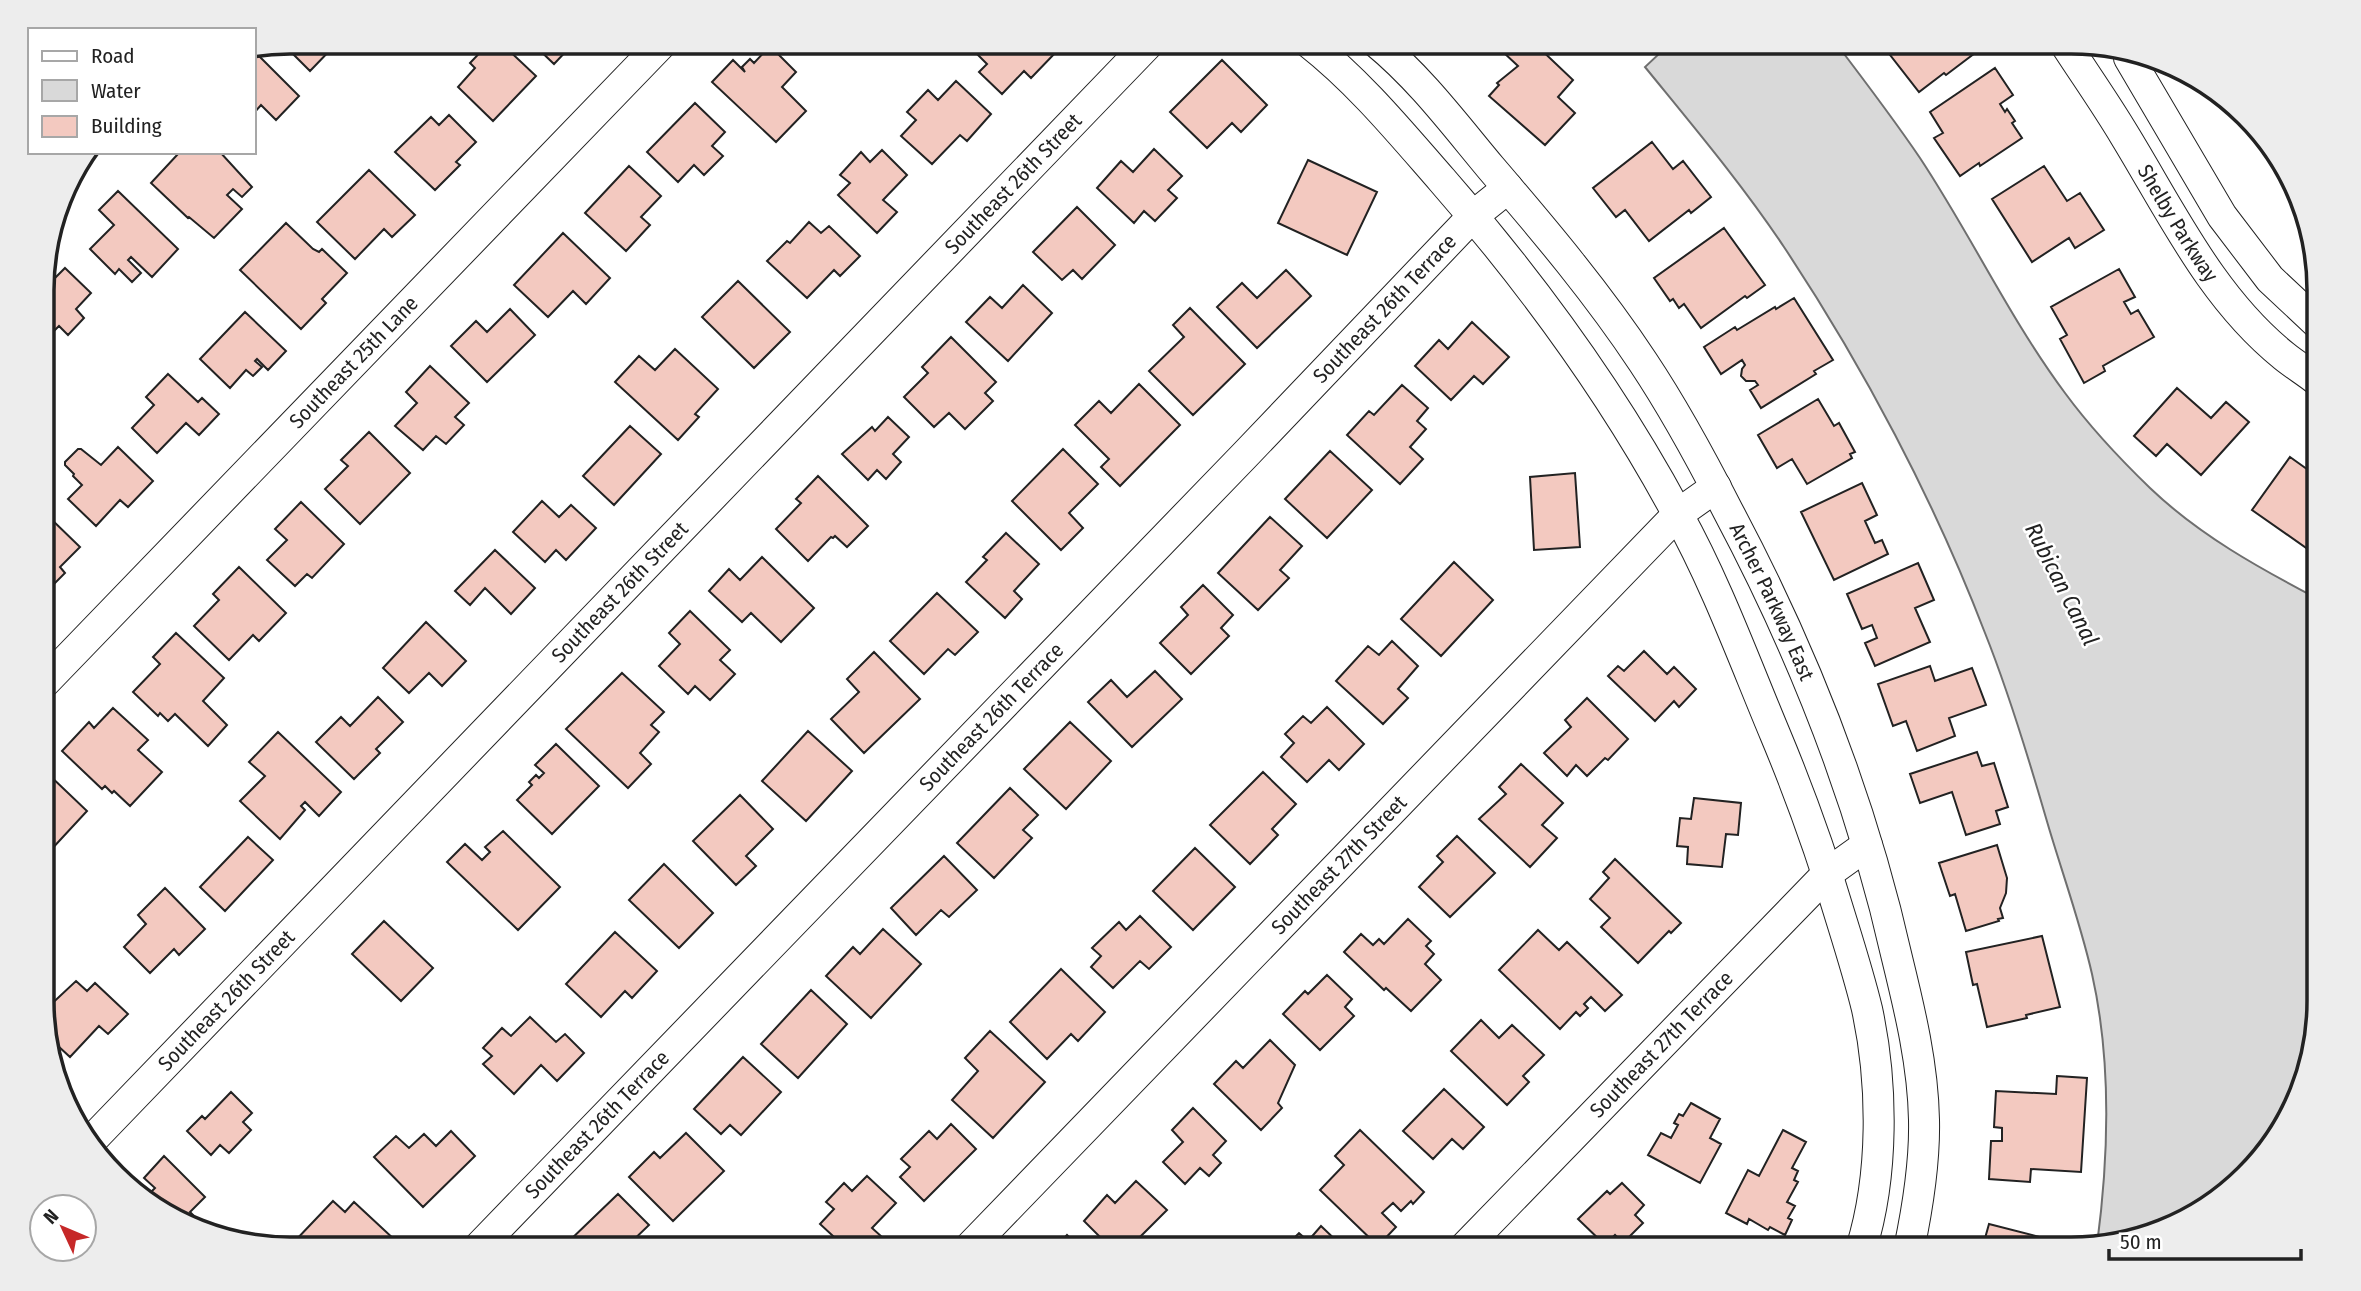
<svg xmlns="http://www.w3.org/2000/svg" width="2361" height="1291" font-family="'Fira Sans Condensed',sans-serif">
<rect width="100%" height="100%" fill="#fff"/>
<path fill="#d9d9d9" stroke="#6f6f6f" stroke-width="2" d="M 1666,42 L 1835,42 C 1864,80 1893,118 1920,158 C 1971,235 2010,319 2065,393 C 2090,427 2120,459 2150,488 C 2199,535 2259,568 2318,599 L 2318,1016 L 2286,1124 L 2195,1215 L 2097,1245 C 2109,1155 2112,1063 2092,974 C 2080,921 2061,870 2046,818 C 2028,756 2009,693 1985,633 C 1934,500 1863,366 1784,247 C 1742,184 1693,126 1645,67 L 1660,53 Z"/>
<path fill="#f3c9c0" stroke="#222" stroke-width="2" d="M 291,42 L 338,42 L 310,71 L 283,44 Z
M 490,42 L 500,42 L 536,76 L 493,121 L 458,87 L 475,68 L 470,63 Z
M 531,42 L 570,42 L 573,44 L 554,64 Z
M 817,42 L 839,42 L 828,53 Z
M 989,42 L 1050,42 L 1058,50 L 1031,78 L 1024,71 L 1002,94 L 979,72 L 987,64 L 977,54 Z
M 1512,42 L 1533,42 L 1573,80 L 1558,97 L 1575,113 L 1545,145 L 1489,96 L 1499,85 L 1497,83 L 1518,66 L 1503,52 Z
M 1880,42 L 1967,42 L 1975,53 L 1946,75 L 1944,73 L 1919,92 Z
M 770,46 L 796,72 L 782,87 L 806,111 L 776,142 L 712,82 L 733,60 L 745,72 L 742,67 L 750,59 L 754,63 Z
M 256,53 L 299,96 L 276,120 L 261,105 L 254,113 L 254,55 Z
M 1222,60 L 1267,105 L 1241,132 L 1232,123 L 1207,148 L 1170,112 Z
M 1995,68 L 2013,95 L 2000,104 L 2005,112 L 2007,109 L 2015,121 L 2012,123 L 2022,138 L 1980,166 L 1979,163 L 1960,176 L 1934,138 L 1943,133 L 1930,112 Z
M 956,81 L 991,114 L 967,141 L 960,135 L 932,164 L 901,136 L 916,120 L 907,112 L 928,90 L 938,100 Z
M 695,103 L 725,132 L 712,146 L 723,156 L 704,175 L 694,165 L 678,182 L 647,152 Z
M 449,115 L 476,142 L 456,162 L 460,165 L 435,190 L 395,152 L 431,117 L 439,125 Z
M 1652,142 L 1673,169 L 1683,161 L 1711,197 L 1691,213 L 1689,210 L 1649,241 L 1625,210 L 1616,217 L 1593,188 Z
M 1154,149 L 1182,176 L 1168,190 L 1177,198 L 1155,221 L 1144,211 L 1134,223 L 1097,188 L 1121,161 L 1133,172 Z
M 882,150 L 907,175 L 883,200 L 897,212 L 877,233 L 838,195 L 850,183 L 840,175 L 861,152 L 870,162 Z
M 176,152 L 220,152 L 252,187 L 242,197 L 233,189 L 227,195 L 242,209 L 214,238 L 189,217 L 188,218 L 151,183 L 178,154 Z
M 1308,160 L 1377,192 L 1347,255 L 1278,223 Z
M 629,166 L 661,196 L 641,217 L 650,225 L 626,251 L 585,213 Z
M 2044,166 L 2067,201 L 2080,193 L 2104,230 L 2075,248 L 2069,238 L 2032,262 L 1992,199 Z
M 369,170 L 415,215 L 392,237 L 384,229 L 355,259 L 317,222 Z
M 118,191 L 178,249 L 152,277 L 131,257 L 128,260 L 141,273 L 132,282 L 119,269 L 115,274 L 90,249 L 114,225 L 99,210 Z
M 1077,207 L 1115,245 L 1082,279 L 1073,270 L 1062,280 L 1033,252 Z
M 809,222 L 821,233 L 829,226 L 860,256 L 840,276 L 834,270 L 807,298 L 767,261 L 787,241 L 790,243 Z
M 286,223 L 313,249 L 319,252 L 322,249 L 347,273 L 322,299 L 326,303 L 301,329 L 240,270 Z
M 1724,228 L 1765,285 L 1747,298 L 1745,296 L 1701,328 L 1684,304 L 1679,308 L 1673,299 L 1670,301 L 1654,278 Z
M 563,233 L 610,278 L 586,304 L 573,291 L 548,317 L 514,285 Z
M 65,268 L 91,293 L 76,309 L 84,318 L 68,335 L 59,326 L 45,340 L 44,289 Z
M 2119,269 L 2135,297 L 2124,302 L 2131,314 L 2138,310 L 2154,337 L 2103,366 L 2105,371 L 2084,383 L 2060,339 L 2067,335 L 2051,307 Z
M 1286,270 L 1311,296 L 1257,348 L 1217,307 L 1242,283 L 1257,298 Z
M 738,281 L 790,332 L 754,368 L 702,317 Z
M 1023,285 L 1052,313 L 1008,361 L 966,322 L 990,297 L 1002,308 Z
M 1794,298 L 1833,360 L 1814,371 L 1816,374 L 1761,408 L 1750,390 L 1758,385 L 1755,381 L 1746,381 L 1741,376 L 1742,369 L 1745,365 L 1742,360 L 1721,374 L 1704,347 L 1735,327 L 1737,330 L 1775,307 L 1776,309 Z
M 1190,308 L 1245,364 L 1193,415 L 1149,371 L 1184,337 L 1173,325 Z
M 510,309 L 535,335 L 487,382 L 451,346 L 476,321 L 487,332 Z
M 245,312 L 286,351 L 268,370 L 257,359 L 255,361 L 262,367 L 253,376 L 246,370 L 230,388 L 200,359 Z
M 1472,322 L 1509,357 L 1483,384 L 1474,376 L 1451,400 L 1415,366 L 1439,340 L 1448,349 Z
M 951,337 L 996,382 L 985,393 L 993,401 L 965,429 L 949,413 L 934,427 L 904,397 L 928,373 L 922,367 Z
M 675,349 L 718,389 L 695,414 L 699,417 L 678,440 L 615,382 L 639,356 L 655,370 Z
M 430,366 L 469,403 L 455,417 L 464,425 L 446,444 L 436,436 L 423,450 L 395,426 L 417,403 L 406,392 Z
M 168,374 L 198,402 L 202,398 L 219,414 L 199,435 L 186,423 L 157,453 L 132,428 L 154,405 L 146,397 Z
M 1139,384 L 1180,425 L 1120,486 L 1101,467 L 1109,459 L 1075,425 L 1099,401 L 1111,413 Z
M 1402,385 L 1428,408 L 1417,421 L 1426,429 L 1410,447 L 1423,459 L 1400,484 L 1347,435 L 1369,411 L 1374,415 Z
M 2177,388 L 2211,418 L 2226,402 L 2249,422 L 2201,475 L 2167,444 L 2156,456 L 2134,436 Z
M 1818,399 L 1834,426 L 1839,423 L 1855,452 L 1850,454 L 1852,458 L 1807,484 L 1792,459 L 1777,468 L 1758,435 Z
M 888,417 L 909,437 L 893,454 L 901,462 L 886,479 L 877,470 L 868,480 L 842,454 L 872,427 L 875,431 Z
M 630,426 L 661,454 L 614,505 L 583,476 Z
M 369,432 L 410,473 L 360,524 L 325,489 L 348,466 L 341,460 Z
M 118,447 L 153,481 L 128,507 L 120,500 L 96,526 L 68,499 L 82,485 L 73,476 L 74,474 L 65,465 L 65,462 L 78,449 L 81,449 L 101,465 Z
M 1063,449 L 1098,484 L 1069,513 L 1083,528 L 1061,550 L 1012,501 Z
M 1330,451 L 1372,490 L 1327,538 L 1285,499 Z
M 2290,457 L 2318,477 L 2318,543 L 2312,552 L 2252,510 Z
M 1575,473 L 1580,547 L 1534,550 L 1530,477 Z
M 818,476 L 868,526 L 847,547 L 835,536 L 833,538 L 831,537 L 808,561 L 776,529 L 801,503 L 796,499 Z
M 1862,483 L 1877,515 L 1865,521 L 1875,543 L 1882,540 L 1888,554 L 1834,580 L 1801,512 Z
M 542,501 L 559,517 L 571,505 L 596,528 L 566,560 L 556,550 L 545,562 L 513,532 Z
M 301,502 L 344,544 L 312,578 L 307,574 L 295,586 L 267,560 L 287,540 L 275,529 Z
M 48,516 L 80,547 L 60,567 L 65,573 L 44,594 L 44,520 Z
M 1270,517 L 1302,546 L 1280,570 L 1289,578 L 1258,610 L 1218,573 Z
M 1006,533 L 1039,564 L 1014,591 L 1022,599 L 1005,618 L 966,582 L 987,560 L 983,557 Z
M 495,550 L 535,588 L 511,614 L 485,588 L 470,605 L 455,591 Z
M 762,557 L 814,608 L 781,642 L 751,613 L 742,622 L 709,591 L 729,569 L 740,580 Z
M 1454,562 L 1493,600 L 1441,656 L 1401,619 Z
M 1918,563 L 1934,600 L 1915,608 L 1930,642 L 1875,666 L 1865,643 L 1877,638 L 1872,625 L 1862,629 L 1847,594 Z
M 239,567 L 286,613 L 259,641 L 253,635 L 229,660 L 194,626 L 219,600 L 213,594 Z
M 1203,585 L 1233,615 L 1221,628 L 1229,636 L 1191,674 L 1160,643 L 1188,615 L 1181,607 Z
M 937,593 L 978,632 L 955,655 L 948,649 L 924,674 L 890,641 Z
M 690,611 L 730,650 L 720,660 L 735,674 L 710,700 L 695,686 L 688,694 L 659,666 L 680,644 L 669,633 Z
M 426,622 L 466,661 L 442,686 L 429,673 L 409,693 L 383,668 Z
M 176,633 L 224,678 L 203,701 L 227,725 L 208,746 L 175,714 L 168,721 L 160,713 L 158,716 L 133,692 L 160,664 L 153,657 Z
M 1392,641 L 1418,666 L 1398,689 L 1408,698 L 1383,724 L 1336,681 L 1368,646 L 1379,655 Z
M 1644,651 L 1667,674 L 1674,667 L 1696,689 L 1679,707 L 1674,701 L 1655,721 L 1608,676 L 1618,666 L 1624,671 Z
M 874,652 L 920,699 L 864,753 L 831,719 L 859,692 L 847,679 Z
M 1930,666 L 1935,681 L 1972,668 L 1986,705 L 1949,718 L 1955,736 L 1917,751 L 1906,721 L 1893,726 L 1878,684 Z
M 1155,671 L 1182,699 L 1132,747 L 1088,702 L 1111,680 L 1127,697 Z
M 622,673 L 664,712 L 651,725 L 659,732 L 640,753 L 651,764 L 628,788 L 566,729 Z
M 378,697 L 403,722 L 376,749 L 380,753 L 354,779 L 316,742 L 341,717 L 350,726 Z
M 1587,698 L 1628,739 L 1608,760 L 1605,758 L 1587,776 L 1576,765 L 1567,776 L 1544,753 L 1571,727 L 1565,720 Z
M 1327,707 L 1364,744 L 1339,770 L 1329,760 L 1307,782 L 1281,757 L 1294,743 L 1285,734 L 1303,716 L 1311,723 Z
M 113,708 L 148,740 L 138,750 L 162,772 L 130,806 L 114,791 L 112,793 L 105,786 L 102,789 L 62,751 L 89,722 L 94,728 Z
M 1070,722 L 1111,761 L 1066,809 L 1024,769 Z
M 808,731 L 852,771 L 806,821 L 762,781 Z
M 278,732 L 341,792 L 319,816 L 305,802 L 301,806 L 305,810 L 280,839 L 240,801 L 265,776 L 249,762 Z
M 556,744 L 599,786 L 552,834 L 517,800 L 532,785 L 529,782 L 536,775 L 539,778 L 544,773 L 535,765 Z
M 1977,752 L 1982,766 L 1994,763 L 2008,807 L 1996,811 L 2000,824 L 1966,835 L 1952,792 L 1920,803 L 1910,774 Z
M 1521,764 L 1563,803 L 1542,825 L 1557,838 L 1530,867 L 1479,819 L 1506,794 L 1499,787 Z
M 45,771 L 87,811 L 49,852 L 44,847 Z
M 1263,772 L 1296,804 L 1272,829 L 1278,835 L 1250,864 L 1210,825 Z
M 1010,788 L 1038,815 L 1023,830 L 1032,838 L 994,878 L 957,843 Z
M 740,795 L 773,829 L 746,856 L 756,866 L 736,885 L 693,841 Z
M 1694,798 L 1741,803 L 1738,835 L 1726,834 L 1722,867 L 1687,864 L 1688,847 L 1677,846 L 1680,818 L 1691,819 Z
M 503,831 L 560,887 L 518,930 L 447,862 L 465,844 L 482,860 L 490,852 L 485,847 Z
M 1457,836 L 1495,873 L 1450,917 L 1419,887 L 1443,862 L 1437,856 Z
M 248,837 L 273,860 L 225,911 L 200,887 Z
M 1997,845 L 2007,878 L 2006,893 L 2000,908 L 2003,918 L 1998,919 L 1999,921 L 1966,931 L 1955,894 L 1950,896 L 1939,863 Z
M 1195,848 L 1235,887 L 1193,930 L 1153,891 Z
M 944,856 L 977,890 L 949,917 L 941,910 L 916,935 L 891,908 Z
M 1615,859 L 1681,923 L 1671,933 L 1669,931 L 1638,963 L 1601,927 L 1610,918 L 1590,899 L 1609,878 L 1603,872 Z
M 664,864 L 713,913 L 679,948 L 629,900 Z
M 165,888 L 205,929 L 179,955 L 174,949 L 150,973 L 124,947 L 146,924 L 138,915 Z
M 1140,916 L 1171,947 L 1149,969 L 1140,961 L 1113,988 L 1091,967 L 1101,956 L 1092,948 L 1119,922 L 1126,930 Z
M 1408,919 L 1431,941 L 1426,946 L 1434,954 L 1425,964 L 1441,980 L 1411,1011 L 1386,988 L 1384,990 L 1344,952 L 1361,934 L 1373,945 L 1379,939 L 1384,944 Z
M 384,921 L 433,968 L 401,1001 L 352,954 Z
M 883,929 L 921,964 L 871,1018 L 826,976 L 853,947 L 860,954 Z
M 1538,930 L 1559,950 L 1567,942 L 1622,995 L 1605,1011 L 1591,997 L 1584,1004 L 1588,1008 L 1580,1016 L 1576,1012 L 1560,1029 L 1499,970 Z
M 615,932 L 657,971 L 632,998 L 625,991 L 601,1017 L 566,984 Z
M 2042,936 L 2060,1007 L 2026,1015 L 2027,1018 L 1987,1027 L 1977,984 L 1973,985 L 1966,952 Z
M 1061,969 L 1105,1012 L 1078,1041 L 1071,1034 L 1047,1059 L 1010,1022 Z
M 1327,975 L 1352,999 L 1345,1007 L 1354,1016 L 1320,1050 L 1283,1014 L 1305,991 L 1308,994 Z
M 76,981 L 87,991 L 95,983 L 128,1014 L 108,1034 L 99,1026 L 70,1057 L 44,1033 L 44,1011 Z
M 811,990 L 847,1024 L 798,1078 L 761,1044 Z
M 530,1017 L 556,1042 L 565,1034 L 584,1053 L 557,1081 L 541,1065 L 514,1094 L 483,1064 L 492,1056 L 483,1048 L 502,1028 L 511,1036 Z
M 1481,1020 L 1499,1038 L 1512,1025 L 1544,1055 L 1523,1076 L 1529,1082 L 1507,1105 L 1451,1051 Z
M 990,1031 L 1045,1082 L 993,1138 L 952,1100 L 978,1071 L 965,1058 Z
M 1270,1040 L 1295,1065 L 1278,1103 L 1282,1108 L 1261,1130 L 1214,1084 L 1236,1061 L 1243,1068 Z
M 743,1057 L 781,1092 L 741,1135 L 730,1125 L 721,1134 L 694,1109 Z
M 2057,1076 L 2087,1078 L 2081,1172 L 2031,1169 L 2030,1182 L 1989,1179 L 1991,1141 L 2002,1141 L 2002,1128 L 1994,1127 L 1996,1091 L 2056,1094 Z
M 1444,1089 L 1484,1127 L 1463,1149 L 1452,1139 L 1433,1159 L 1403,1131 Z
M 231,1092 L 252,1113 L 243,1122 L 251,1130 L 229,1153 L 220,1145 L 211,1155 L 187,1131 L 202,1116 L 205,1119 Z
M 1691,1103 L 1720,1119 L 1710,1138 L 1721,1144 L 1700,1183 L 1648,1155 L 1661,1133 L 1671,1138 L 1678,1125 L 1674,1123 L 1679,1114 L 1683,1116 Z
M 1193,1108 L 1226,1141 L 1213,1155 L 1221,1163 L 1209,1176 L 1200,1168 L 1185,1184 L 1163,1162 L 1183,1142 L 1172,1130 Z
M 951,1124 L 976,1149 L 924,1201 L 900,1177 L 910,1167 L 901,1159 L 929,1131 L 937,1139 Z
M 1360,1130 L 1424,1192 L 1413,1204 L 1411,1201 L 1401,1211 L 1393,1203 L 1382,1213 L 1396,1227 L 1378,1246 L 1320,1190 L 1344,1165 L 1335,1156 Z
M 1783,1130 L 1806,1142 L 1792,1168 L 1798,1171 L 1794,1180 L 1798,1182 L 1787,1202 L 1795,1206 L 1788,1218 L 1792,1220 L 1785,1235 L 1770,1227 L 1768,1230 L 1749,1219 L 1747,1224 L 1726,1213 L 1748,1170 L 1759,1176 Z
M 451,1131 L 475,1156 L 423,1207 L 374,1157 L 396,1136 L 409,1148 L 424,1134 L 436,1146 Z
M 686,1133 L 724,1171 L 673,1221 L 629,1177 L 654,1152 L 660,1158 Z
M 164,1156 L 205,1197 L 190,1212 L 204,1226 L 167,1216 L 146,1197 L 155,1188 L 144,1178 Z
M 867,1176 L 896,1203 L 872,1228 L 882,1237 L 871,1249 L 847,1249 L 820,1224 L 834,1209 L 826,1202 L 844,1183 L 852,1191 Z
M 1136,1181 L 1167,1210 L 1140,1237 L 1144,1240 L 1136,1249 L 1112,1249 L 1084,1221 L 1107,1195 L 1115,1203 Z
M 1622,1183 L 1644,1205 L 1635,1215 L 1643,1223 L 1623,1243 L 1615,1235 L 1605,1245 L 1578,1219 L 1607,1191 L 1610,1194 Z
M 618,1194 L 649,1225 L 624,1249 L 571,1249 L 566,1244 Z
M 333,1201 L 345,1212 L 354,1202 L 396,1241 L 388,1249 L 357,1249 L 353,1246 L 350,1249 L 299,1249 L 293,1243 Z
M 1989,1224 L 2055,1241 L 2055,1244 L 2072,1248 L 1982,1249 Z
M 1321,1226 L 1345,1249 L 1289,1249 L 1286,1246 L 1299,1233 L 1308,1241 Z
M 1067,1235 L 1081,1249 L 1054,1249 Z"/>
<g fill="none" stroke-linecap="round" stroke-linejoin="round">
<defs>
<g id="minor">
<path d="M 1308,42 C 1359,82 1400,132 1442,180 C 1532,283 1612,392 1677,513 C 1716,583 1744,660 1775,734 C 1801,796 1823,858 1842,922 C 1851,951 1860,980 1867,1009 C 1883,1083 1884,1175 1861,1249"/>
<path id="s1" d="M 1376,42 C 1420,78 1455,125 1491,168 C 1545,231 1598,294 1643,362 C 1675,410 1702,460 1728,511 C 1803,652 1862,802 1897,958 C 1910,1011 1923,1065 1924,1120 C 1925,1163 1918,1206 1909,1249"/>
<path id="s2" d="M 2064,42 C 2084,73 2106,104 2125,136 C 2172,213 2212,298 2284,356 C 2295,365 2307,372 2318,381"/>
<path d="M 2129,58 L 2222,216 L 2270,279 L 2318,324"/>
<path id="s3" d="M 44,683 L 663,42"/>
<path id="s4" d="M 89,1143 L 1150,42"/>
<path id="s5" d="M 477,1249 L 1244,456 L 1473,216 L 1508,188"/>
<path id="s6" d="M 968,1249 L 1678,514 L 1716,487"/>
<path id="s7" d="M 1463,1249 L 1828,873 L 1867,845"/>
</g>
</defs>
<use href="#minor" stroke="#222" stroke-width="32"/>
<use href="#minor" stroke="#fff" stroke-width="30"/>
</g>
<g text-anchor="middle" dominant-baseline="central" stroke-width="5" stroke-linejoin="round" paint-order="stroke">
<g font-size="21" fill="#222" stroke="#fff">
<text stroke="none"><textPath href="#s4" startOffset="1332">Southeast 26th Street</textPath></text>
<text stroke="none"><textPath href="#s2" startOffset="214">Shelby Parkway</textPath></text>
<text stroke="none"><textPath href="#s5" startOffset="1307">Southeast 26th Terrace</textPath></text>
<text stroke="none"><textPath href="#s3" startOffset="446">Southeast 25th Lane</textPath></text>
<text stroke="none"><textPath href="#s4" startOffset="765">Southeast 26th Street</textPath></text>
<text stroke="none"><textPath href="#s1" startOffset="690">Archer Parkway East</textPath></text>
<text stroke="none"><textPath href="#s5" startOffset="740">Southeast 26th Terrace</textPath></text>
<text stroke="none"><textPath href="#s6" startOffset="534">Southeast 27th Street</textPath></text>
<text stroke="none"><textPath href="#s4" startOffset="198">Southeast 26th Street</textPath></text>
<text stroke="none"><textPath href="#s7" startOffset="285">Southeast 27th Terrace</textPath></text>
<text stroke="none"><textPath href="#s5" startOffset="173">Southeast 26th Terrace</textPath></text>
</g>
<g font-size="23" font-style="italic" fill="#222" stroke="#fff">
<text transform="translate(2062 584) rotate(63)">Rubican Canal</text>
</g>
</g>
<path d="M0 0H2361V1291H0ZM290 54H2071A236 236 0 0 1 2307 290V1001A236 236 0 0 1 2071 1237H290A236 236 0 0 1 54 1001V290A236 236 0 0 1 290 54Z" fill="#ededed" fill-rule="evenodd"/>
<path fill="none" stroke="#222" stroke-width="3.5" d="M290 54H2071A236 236 0 0 1 2307 290V1001A236 236 0 0 1 2071 1237H290A236 236 0 0 1 54 1001V290A236 236 0 0 1 290 54Z"/>
<rect x="28" y="28" width="228" height="126" fill="#ffffff" stroke="#a7a7a7" stroke-width="2"/>
<rect x="42" y="51" width="35" height="10" fill="#ffffff" stroke="#a7a7a7" stroke-width="2"/>
<text x="91" y="63" font-size="21" fill="#222222">Road</text>
<rect x="42" y="80" width="35" height="21" fill="#d9d9d9" stroke="#a7a7a7" stroke-width="2"/>
<text x="91" y="98" font-size="21" fill="#222222">Water</text>
<rect x="42" y="116" width="35" height="21" fill="#f3c9c0" stroke="#a7a7a7" stroke-width="2"/>
<text x="91" y="133" font-size="21" fill="#222222">Building</text>
<g transform="translate(63 1228) rotate(314)"><circle r="33" fill="#ffffff" stroke="#a7a7a7" stroke-width="2"/>
<path d="M0-5L12 26L0 18L-12 26Z" fill="#c62828"/>
<text y="-10" font-size="19" font-weight="bold" text-anchor="middle" fill="#222222">N</text>
</g>
<path d="M2109 1249v10h192v-10" fill="none" stroke="#222222" stroke-width="3.5"/>
<text x="2120" y="1249" font-size="21" fill="#222222" stroke="#ffffff" stroke-width="5" paint-order="stroke">50 m</text>
</svg>
